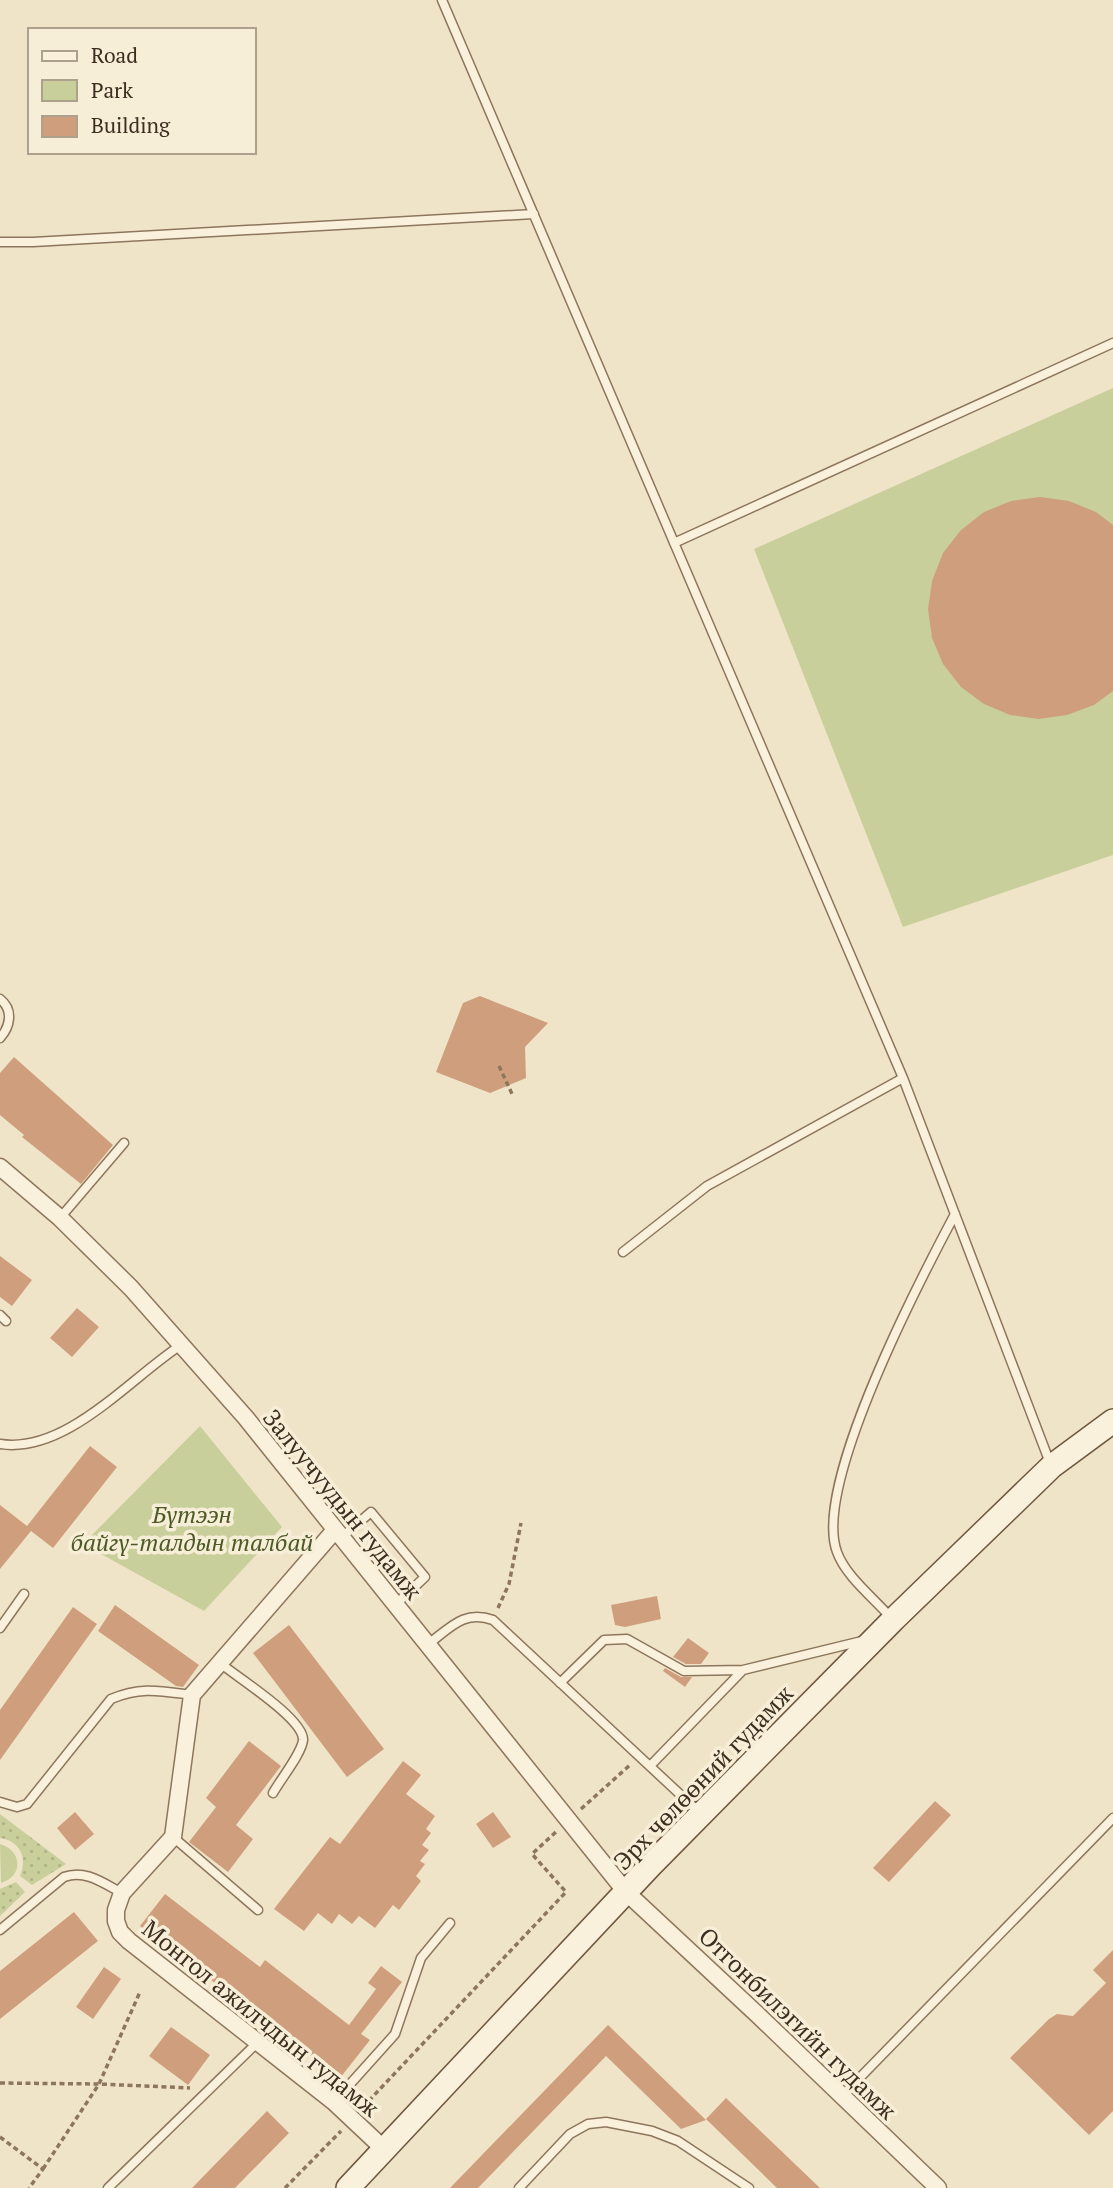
<svg xmlns="http://www.w3.org/2000/svg" width="1113" height="2188" font-family="'PT Serif',serif">
<defs>
<pattern id="grass-dots" width="8" height="8" patternUnits="userSpaceOnUse" patternTransform="scale(1.75)"><rect width="8" height="8" fill="#c9cf9b"/><path d="M2 2h.1M6 6h.1" fill="none" stroke="#aeb285" stroke-width="1.8" stroke-linecap="round"/></pattern>
</defs>
<rect width="100%" height="100%" fill="#f0e4c8"/>
<path fill="url(#grass-dots)" d="M 0,1814 L 66,1864 L 32,1885 L 20,1876 C 28,1858 20,1841 0,1838 Z
M 16,1882 L 25,1892 L 0,1916 L 0,1889 Z"/>
<path fill="#c9cf9b" d="M 1113,388 L 1113,855 L 903,927 L 754,549 Z
M 200,1426 L 282,1527 L 204,1611 L 83,1544 Z
M 0,1844 C 22,1850 24,1876 1,1883 Z"/>
<path fill="#cf9f7d" d="M 1040,497 L 1069,501 L 1096,512 L 1113,525 L 1113,691 L 1094,705 L 1067,715 L 1039,719 L 1010,715 L 984,704 L 961,687 L 943,664 L 932,638 L 928,609 L 932,581 L 943,553 L 961,530 L 984,512 L 1011,501 Z
M 480,996 L 548,1023 L 525,1047 L 526,1078 L 490,1093 L 436,1072 L 463,1003 Z
M 14,1057 L 113,1145 L 81,1184 L 22,1137 L 24,1135 L 0,1115 L 0,1073 Z
M 0,1256 L 32,1280 L 12,1306 L 0,1297 Z
M 77,1308 L 99,1327 L 72,1357 L 50,1338 Z
M 90,1446 L 117,1467 L 53,1548 L 31,1531 L 0,1569 L 0,1505 L 27,1526 Z
M 657,1596 L 661,1619 L 625,1627 L 615,1625 L 611,1605 Z
M 115,1605 L 199,1665 L 183,1687 L 176,1686 L 98,1631 Z
M 73,1607 L 97,1624 L 0,1760 L 0,1710 Z
M 289,1625 L 384,1749 L 347,1777 L 253,1653 Z
M 688,1638 L 709,1653 L 701,1664 L 686,1664 L 673,1657 Z
M 665,1668 L 681,1677 L 692,1677 L 685,1687 L 663,1671 Z
M 249,1741 L 281,1766 L 236,1825 L 253,1839 L 228,1872 L 189,1842 L 216,1807 L 206,1798 Z
M 403,1761 L 421,1775 L 406,1794 L 435,1816 L 426,1829 L 431,1833 L 422,1845 L 429,1850 L 420,1861 L 425,1864 L 416,1876 L 421,1881 L 399,1910 L 393,1905 L 375,1928 L 359,1916 L 352,1924 L 339,1914 L 332,1924 L 318,1913 L 304,1931 L 274,1909 L 330,1837 L 340,1844 Z
M 935,1801 L 951,1815 L 889,1882 L 873,1868 Z
M 75,1812 L 94,1834 L 75,1850 L 57,1828 Z
M 493,1812 L 511,1837 L 493,1848 L 476,1824 Z
M 165,1894 L 260,1967 L 265,1960 L 349,2025 L 376,1989 L 368,1983 L 381,1966 L 402,1982 L 361,2034 L 370,2040 L 340,2078 L 140,1926 Z
M 74,1912 L 98,1941 L 0,2019 L 0,1971 Z
M 1113,1950 L 1113,2111 L 1089,2135 L 1010,2058 L 1049,2019 L 1057,2014 L 1073,2016 L 1106,1983 L 1093,1970 Z
M 104,1967 L 121,1979 L 93,2019 L 76,2007 Z
M 608,2025 L 706,2120 L 681,2129 L 606,2056 L 478,2188 L 450,2188 Z
M 171,2027 L 210,2055 L 188,2085 L 149,2056 Z
M 726,2098 L 820,2188 L 777,2188 L 706,2119 Z
M 267,2111 L 289,2133 L 235,2188 L 192,2188 Z"/>
<g fill="none" stroke-linecap="round" stroke-linejoin="round">
<defs>
<path id="lane" d="M 442,0 L 903,1078 L 1050,1463
M 0,242 L 33,242 L 534,214
M 674,543 L 1113,343
M 0,999 C 14,1010 10,1027 0,1038
M 60,1218 L 124,1143
M 623,1252 L 707,1186 L 903,1078
M 0,1315 L 6,1321
M 0,1444 C 66,1454 129,1379 181,1345
M 341,1538 L 371,1512 L 425,1577 L 395,1605
M 891,1618 C 874,1598 846,1577 837,1552 C 812,1486 921,1278 955,1214
M 0,1628 L 24,1594
M 427,1645 C 449,1629 464,1609 493,1620 L 699,1812
M 220,1663 C 237,1677 304,1719 303,1740 C 302,1753 280,1780 273,1793
M 560,1683 L 604,1640 L 627,1639 L 684,1671 L 743,1670
M 650,1766 L 743,1670 L 862,1641
M 0,1802 L 17,1807 L 27,1804 L 111,1699 C 141,1686 161,1691 192,1695
M 173,1837 L 258,1910
M 0,1930 L 64,1877 C 85,1869 103,1883 122,1893
M 842,2096 L 1113,1818
M 334,2102 L 395,2034 L 421,1958 L 450,1923
M 108,2188 L 258,2042
M 519,2188 L 570,2134 L 588,2124 L 606,2122 L 652,2131 L 678,2141 L 749,2188"/>
<path id="street" d="M 0,1167 L 60,1218 L 131,1288 L 246,1418 L 626,1892 L 760,2017 L 938,2188
M 335,1530 L 192,1695 L 173,1837 L 122,1893 L 116,1910 L 116,1921 L 120,1932 L 129,1941 L 334,2102 L 385,2150"/>
<path id="secondary" d="M 348,2188 L 651,1865 L 893,1620 L 1052,1466 L 1113,1421"/>
</defs>
<use href="#lane" stroke="#8d765c" stroke-width="11"/>
<use href="#street" stroke="#8d765c" stroke-width="19"/>
<use href="#secondary" stroke="#6f573f" stroke-width="26"/>
<path stroke="#8d765c" stroke-width="3.5" stroke-dasharray="5 3.5" stroke-linecap="butt" d="M 499,1066 L 513,1096
M 498,1608 L 509,1584 L 521,1523
M 581,1809 L 630,1765
M 0,2083 L 99,2084 L 190,2088
M 363,2107 L 566,1892 L 532,1854 L 557,1831
M 0,2137 L 43,2169 L 29,2188
M 43,2169 L 99,2084 L 140,1992
M 285,2188 L 341,2131"/>
<use href="#lane" stroke="#faf1dc" stroke-width="8"/>
<use href="#street" stroke="#faf1dc" stroke-width="16"/>
<use href="#secondary" stroke="#faf1dc" stroke-width="23"/>
</g>
<g text-anchor="middle" dominant-baseline="central" stroke-width="7" stroke-linejoin="round" paint-order="stroke">
<g font-size="24" fill="#3d2e20" stroke="#f7eed8">
<text transform="translate(343 1504) rotate(51)">Залуучуудын гудамж</text>
<text transform="translate(703 1777) rotate(-46)">Эрх чөлөөний гудамж</text>
<text transform="translate(261 2018) rotate(39)">Монгол ажилчдын гудамж</text>
<text transform="translate(798 2023) rotate(44)">Отгонбилэгийн гудамж</text>
</g>
<g font-size="24" font-style="italic" fill="#4d5a26" stroke="#f7eed8">
<text x="192" y="1514">Бүтээн<tspan x="192" dy="28">байгү-талдын талбай</tspan></text>
</g>
</g>
<rect x="28" y="28" width="228" height="126" fill="#f7eed8" stroke="#ada18e" stroke-width="2"/>
<rect x="42" y="51" width="35" height="10" fill="#faf1dc" stroke="#ada18e" stroke-width="2"/>
<text x="91" y="63" font-size="21" fill="#3d2e20">Road</text>
<rect x="42" y="80" width="35" height="21" fill="#c9cf9b" stroke="#ada18e" stroke-width="2"/>
<text x="91" y="98" font-size="21" fill="#3d2e20">Park</text>
<rect x="42" y="116" width="35" height="21" fill="#cf9f7d" stroke="#ada18e" stroke-width="2"/>
<text x="91" y="133" font-size="21" fill="#3d2e20">Building</text>
</svg>
